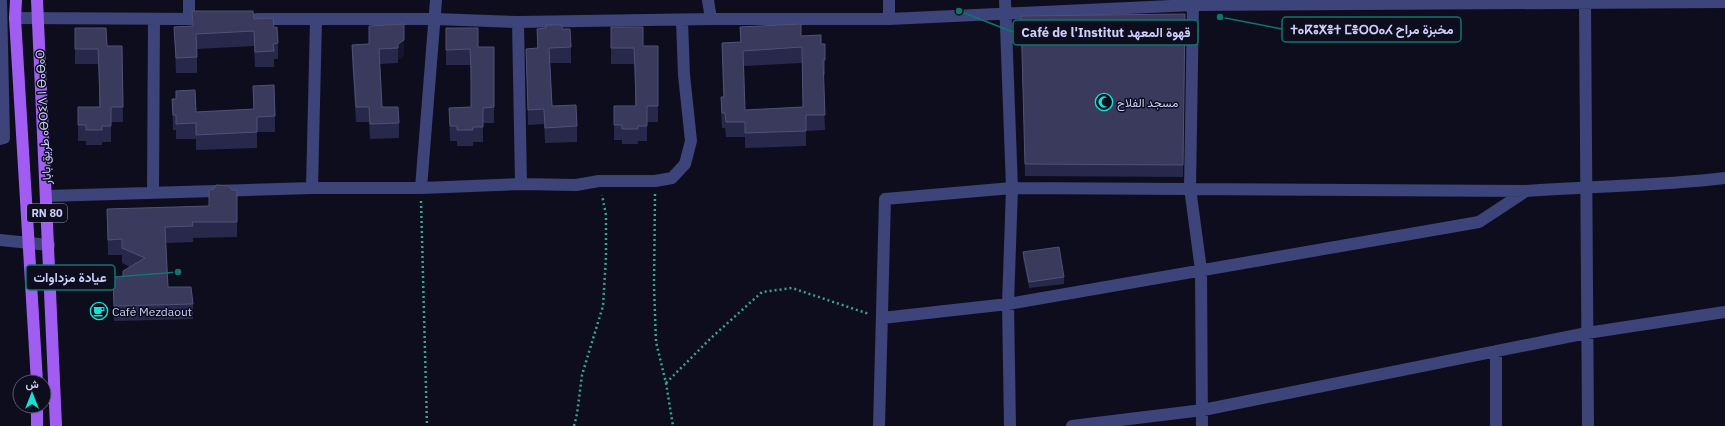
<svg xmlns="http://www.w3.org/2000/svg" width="1725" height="426" font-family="'IBM Plex Sans',Vazirmatn,'Noto Sans Tifinagh',sans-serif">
<rect width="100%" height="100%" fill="#0d0d1d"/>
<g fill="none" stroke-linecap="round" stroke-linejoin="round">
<path stroke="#36a68c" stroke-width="2.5" stroke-dasharray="2 3" stroke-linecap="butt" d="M 655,194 L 654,286 L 656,342 L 666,383 L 673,426
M 421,201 L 427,426
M 666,383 L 711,338 L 762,292 L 792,288 L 869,314
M 574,426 L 577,414 L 582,375 L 603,306 L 606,256 L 606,215 L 602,195"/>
<path stroke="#3c4479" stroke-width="12" d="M 708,0 L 711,19
M 1005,0 L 1012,188 L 1008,304 L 1010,426
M 1585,3 L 1588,426
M 1193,5 L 1190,188 L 1201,270 L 1202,426
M 15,18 L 208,19
M 189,19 L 189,0
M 257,19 L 435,19 L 518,22 L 711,19 L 889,19 L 1193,5 L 1725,2
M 889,19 L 889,0
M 518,22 L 521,184
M 0,139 L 4,138 L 1,0
M 312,188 L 316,20
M 421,188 L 436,0
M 153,192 L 154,19
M 47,196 L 312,188 L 421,188 L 521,184 L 576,185 L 599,181 L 655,181 L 672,178 L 685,164 L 691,141 L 684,75 L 682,21
M 0,240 L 49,245
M 882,318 L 1008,304 L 1479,222 L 1526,191
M 1496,351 L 1496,426
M 879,426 L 885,199 L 1012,188 L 1526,191 C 1593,186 1659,186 1725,178
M 1072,426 L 1203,410 L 1587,333 L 1725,312"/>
<path stroke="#a15df2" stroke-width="12" d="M 16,0 L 15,18 L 37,382
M 37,0 L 56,426
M 37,406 L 37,426"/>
</g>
<path fill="#28284a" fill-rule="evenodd" d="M 192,11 L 254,19 L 274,28 L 278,43 L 278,59 L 274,59 L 274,67 L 255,67 L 254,46 L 197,49 L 197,73 L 176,73 L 174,27 L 192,26 Z
M 1185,14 L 1183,177 L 1025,176 L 1021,16 Z
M 404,24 L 404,55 L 398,60 L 398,63 L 380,64 L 382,107 L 399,123 L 399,138 L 370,139 L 369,122 L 356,122 L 352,60 L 352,45 L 369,44 L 369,26 Z
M 611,27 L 643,46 L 658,46 L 658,122 L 647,122 L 647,141 L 638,141 L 638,144 L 622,144 L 622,140 L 614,140 L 614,106 L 635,106 L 635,83 L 634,64 L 611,64 Z
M 740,27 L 801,36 L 821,44 L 825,60 L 825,75 L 823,75 L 825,130 L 806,131 L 806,146 L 745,148 L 745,137 L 726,137 L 725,128 L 722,128 L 721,112 L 721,97 L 723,97 L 722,43 L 740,42 ZM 802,63 L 803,107 L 745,110 L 744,66 Z
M 75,28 L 107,46 L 122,46 L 123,122 L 111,122 L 111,142 L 102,142 L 102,145 L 86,145 L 86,141 L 78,141 L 78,107 L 99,107 L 99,84 L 98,64 L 75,64 Z
M 446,28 L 478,47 L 494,47 L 494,123 L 483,123 L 483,142 L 473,142 L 473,146 L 457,146 L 457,141 L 450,141 L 449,108 L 471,107 L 471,85 L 470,65 L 446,65 Z
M 537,29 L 562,29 L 571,47 L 571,63 L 550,63 L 551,86 L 552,106 L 577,126 L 577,142 L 545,143 L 544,124 L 528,125 L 526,49 L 537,48 Z
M 253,86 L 275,116 L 275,132 L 257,132 L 257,148 L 196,150 L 196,139 L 176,139 L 176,130 L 173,130 L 172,99 L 196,112 L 253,109 Z
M 232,190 L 237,190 L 237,237 L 193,238 L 193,242 L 166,243 L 168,287 L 193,304 L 193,319 L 114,321 L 113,278 L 123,278 L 130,267 L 122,263 L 122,255 L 108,255 L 107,209 L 209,206 Z
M 1023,252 L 1064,277 L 1064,284 L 1029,288 L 1023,258 Z"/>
<path fill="#161530" d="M 404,40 L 404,55 L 398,60 L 398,44 Z"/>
<path fill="#3a3a5d" stroke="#515176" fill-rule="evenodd" d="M 192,11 L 253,11 L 254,19 L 273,18 L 274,28 L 277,27 L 278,43 L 273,44 L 274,51 L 255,52 L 254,31 L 196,34 L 197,57 L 176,58 L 174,27 L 193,26 Z
M 1185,14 L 1183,165 L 1025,164 L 1021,16 Z
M 404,24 L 404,40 L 398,44 L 398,48 L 379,49 L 382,107 L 398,107 L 399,123 L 370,124 L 369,107 L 356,107 L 352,45 L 369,44 L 369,26 Z
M 801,24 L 801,36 L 821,35 L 821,44 L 825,44 L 825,60 L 823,60 L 825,115 L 806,115 L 806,131 L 745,133 L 745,122 L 726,122 L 725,113 L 722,113 L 721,97 L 724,97 L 722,43 L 741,42 L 740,27 ZM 802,47 L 803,107 L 745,110 L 743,51 Z
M 546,25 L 562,25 L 562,29 L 570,29 L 571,47 L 549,48 L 551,86 L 552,106 L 576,105 L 577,126 L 545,128 L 544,109 L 528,110 L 526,49 L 538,48 L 537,29 L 546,28 Z
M 611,27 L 643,27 L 643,46 L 658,46 L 658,106 L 647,106 L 647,126 L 638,126 L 638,129 L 622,129 L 622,125 L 614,125 L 614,106 L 636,106 L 635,68 L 634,48 L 611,48 Z
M 75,28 L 106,28 L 107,46 L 122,46 L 123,107 L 111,107 L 111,126 L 102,126 L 102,130 L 86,130 L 86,125 L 78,125 L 78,107 L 100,107 L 99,69 L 98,49 L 75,49 Z
M 446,28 L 478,28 L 478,47 L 494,47 L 494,107 L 483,108 L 483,127 L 473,127 L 473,130 L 457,130 L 457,126 L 450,126 L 449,108 L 471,107 L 471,69 L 470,49 L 446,50 Z
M 274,85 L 275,116 L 257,117 L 257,132 L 196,135 L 196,123 L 176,124 L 176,115 L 173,115 L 172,99 L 176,99 L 176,91 L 195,90 L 196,112 L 254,109 L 253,86 Z
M 216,185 L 229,186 L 232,190 L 237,190 L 237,222 L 192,222 L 193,226 L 165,227 L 168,287 L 191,287 L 193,304 L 114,306 L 113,278 L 123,278 L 123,271 L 145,258 L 122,248 L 122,239 L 108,240 L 107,209 L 209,206 L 209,190 L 214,189 Z
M 1059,247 L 1064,277 L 1029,282 L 1023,252 Z"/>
<defs>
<symbol id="mosque-ring" viewBox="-11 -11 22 22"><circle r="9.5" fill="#0d0d1d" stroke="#12e3d4" stroke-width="1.5"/><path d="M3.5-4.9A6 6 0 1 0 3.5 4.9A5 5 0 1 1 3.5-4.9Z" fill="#12e3d4"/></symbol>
<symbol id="cafe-ring" viewBox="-11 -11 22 22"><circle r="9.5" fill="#0d0d1d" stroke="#12e3d4" stroke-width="1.5"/><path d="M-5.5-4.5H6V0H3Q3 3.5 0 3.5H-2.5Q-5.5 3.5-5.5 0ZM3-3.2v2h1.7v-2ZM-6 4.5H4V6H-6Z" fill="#12e3d4"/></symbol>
</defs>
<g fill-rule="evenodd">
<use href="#mosque-ring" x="1094" y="92" width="20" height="20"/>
<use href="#cafe-ring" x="89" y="301" width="20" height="20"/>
</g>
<g text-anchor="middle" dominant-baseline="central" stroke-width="3" stroke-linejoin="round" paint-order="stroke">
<rect fill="#0d0d1d" stroke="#9396b8" stroke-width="1" x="27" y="204" width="40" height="18" rx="3"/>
<g font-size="11" font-weight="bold" fill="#cdd0fb">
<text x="47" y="213">RN 80</text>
</g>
<g font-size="12" fill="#cdd0fb" stroke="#0d0d1d" text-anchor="start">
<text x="1117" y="102">مسجد الفلاح</text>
<text x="112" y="311">Café Mezdaout</text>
</g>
<g font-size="12" fill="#cdd0fb" stroke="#0d0d1d">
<text transform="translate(43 117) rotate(-93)">طريق بابار ⴰⴱⵔⵉⴷ ⵏ ⴱⴰⴱⴰⵔ</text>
</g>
</g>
<path fill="none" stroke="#0f766e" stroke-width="1.5" d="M1220 17L1282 29M959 11L1013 32M178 272L115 277"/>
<g fill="#0f766e" stroke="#0d0d1d" stroke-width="1.5">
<circle cx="1220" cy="17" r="4"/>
<circle cx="959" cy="11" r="4"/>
<circle cx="178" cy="272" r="4"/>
</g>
<g fill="#0d0d1d" stroke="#0f766e" stroke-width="1.5">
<rect x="1282" y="17" width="179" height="25" rx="4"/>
<rect x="1013" y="20" width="185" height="25" rx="4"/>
<rect x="26" y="265" width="89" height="25" rx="4"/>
</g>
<g font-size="13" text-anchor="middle" font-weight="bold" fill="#cdd0fb">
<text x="1372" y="34">ⵜⴰⴽⵓⵅⴻⵜ ⵎⴻⵔⵔⴰⵃ مخبزة مراح</text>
<text x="1106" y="37">Café de l'Institut قهوة المعهد</text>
<text x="70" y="282">عيادة مزداوات</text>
</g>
<g transform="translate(32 394)"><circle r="19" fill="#0d0d1d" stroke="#5a5b76"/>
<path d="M0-3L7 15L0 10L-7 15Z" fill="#12e3d4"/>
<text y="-6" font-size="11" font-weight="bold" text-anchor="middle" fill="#cdd0fb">ش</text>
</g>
</svg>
